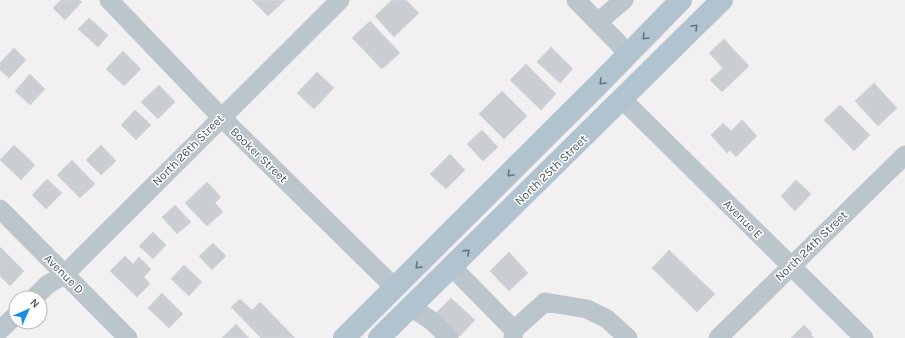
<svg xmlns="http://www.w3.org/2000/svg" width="905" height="338" font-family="Karla,sans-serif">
<rect width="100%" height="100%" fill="#f2f0f0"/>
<path fill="#caced2" stroke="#d4d7db" d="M 61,0 L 79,0 L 82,2 L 65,20 L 53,8 Z
M 252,0 L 285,0 L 268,16 Z
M 392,0 L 406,0 L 419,13 L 394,37 L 375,16 Z
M 89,18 L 108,35 L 98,47 L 78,29 Z
M 370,21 L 400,53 L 382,69 L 352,38 Z
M 724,39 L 749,66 L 722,92 L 710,80 L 723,68 L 709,53 Z
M 551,47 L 573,69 L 560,83 L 537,62 Z
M 14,48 L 26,60 L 9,78 L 0,70 L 0,63 Z
M 123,51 L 141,69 L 124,86 L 106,69 Z
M 526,64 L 556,94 L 541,110 L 510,80 Z
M 317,72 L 334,88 L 314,109 L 297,93 Z
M 30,74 L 45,89 L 30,105 L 15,91 Z
M 874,83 L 897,108 L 878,126 L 855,101 Z
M 159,85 L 175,102 L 158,119 L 141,102 Z
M 502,91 L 527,116 L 504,139 L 479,114 Z
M 840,105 L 870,135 L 854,151 L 824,120 Z
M 135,110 L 151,125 L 136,140 L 121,125 Z
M 742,120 L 757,136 L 736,157 L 730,150 L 727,153 L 711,135 L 723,123 L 731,131 Z
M 482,130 L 498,147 L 483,161 L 467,144 Z
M 14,145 L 35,165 L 21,180 L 0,160 Z
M 101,145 L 116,161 L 101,175 L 86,160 Z
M 450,154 L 465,170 L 446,189 L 430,174 Z
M 72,160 L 95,184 L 80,198 L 57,175 Z
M 47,179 L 62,193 L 46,209 L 32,195 Z
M 796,180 L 811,194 L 795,211 L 781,196 Z
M 207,182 L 221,197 L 215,203 L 223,212 L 207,226 L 185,203 Z
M 175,205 L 191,222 L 177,234 L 162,217 Z
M 153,232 L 166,245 L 153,259 L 139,246 Z
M 213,243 L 226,256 L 212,270 L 199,256 Z
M 0,247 L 24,271 L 10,286 L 0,276 Z
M 669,250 L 715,294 L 697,312 L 652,268 Z
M 509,252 L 528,273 L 509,291 L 490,271 Z
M 125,256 L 133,264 L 139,257 L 151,269 L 144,277 L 150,284 L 137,297 L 110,271 Z
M 184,265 L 202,282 L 189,296 L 171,279 Z
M 162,293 L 183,314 L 169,328 L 148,308 Z
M 451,298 L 475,320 L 459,337 L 435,314 Z
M 240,299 L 252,310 L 260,302 L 295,338 L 261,338 L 231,307 Z
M 236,324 L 249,338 L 222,338 Z
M 804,325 L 812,333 L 811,335 L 814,338 L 791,338 Z"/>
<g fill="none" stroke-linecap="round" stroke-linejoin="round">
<path stroke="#bbc6cc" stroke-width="19" d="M 109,0 L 221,117 L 395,288
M 576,0 L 628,53
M 598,22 L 624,0
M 623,100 L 864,338
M 0,209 L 128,338
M 452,267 L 514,330
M 34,298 L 47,285 L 64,275 L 340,0
M 411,307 L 432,321 L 449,338
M 0,330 L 16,315
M 513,338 L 514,330 L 545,302 L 587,309 L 607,319 L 628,338
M 718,338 L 905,155"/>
<path stroke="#b0c3ce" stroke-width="22" d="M 344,338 L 601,82 L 681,0
M 379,338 L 722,0"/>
</g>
<defs><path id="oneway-chevron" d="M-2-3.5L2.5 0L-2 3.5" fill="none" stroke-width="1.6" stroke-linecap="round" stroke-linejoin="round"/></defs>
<g stroke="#627179">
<use href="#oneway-chevron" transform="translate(695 27) rotate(-45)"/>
<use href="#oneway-chevron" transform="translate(645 37) rotate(134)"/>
<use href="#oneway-chevron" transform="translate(602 82) rotate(134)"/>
<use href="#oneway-chevron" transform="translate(510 174) rotate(135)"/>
<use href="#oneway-chevron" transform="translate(467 252) rotate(-44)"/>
<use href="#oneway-chevron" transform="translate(418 266) rotate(135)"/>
</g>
<g text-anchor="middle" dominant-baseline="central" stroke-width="3" stroke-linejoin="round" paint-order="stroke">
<g font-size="12" fill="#48565d" stroke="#fff">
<text transform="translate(188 150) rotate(-45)">North 26th Street</text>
<text transform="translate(259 155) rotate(44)">Booker Street</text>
<text transform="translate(551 170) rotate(-44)">North 25th Street</text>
<text transform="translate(743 219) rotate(45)">Avenue E</text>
<text transform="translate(811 246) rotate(-44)">North 24th Street</text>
<text transform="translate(64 274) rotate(45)">Avenue D</text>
</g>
</g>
<g transform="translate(28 310) rotate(45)"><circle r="19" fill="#ffffff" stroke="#b6bbbe"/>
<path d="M0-3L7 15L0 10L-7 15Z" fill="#1b8de1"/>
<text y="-6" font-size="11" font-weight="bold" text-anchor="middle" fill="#48565d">N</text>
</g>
</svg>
